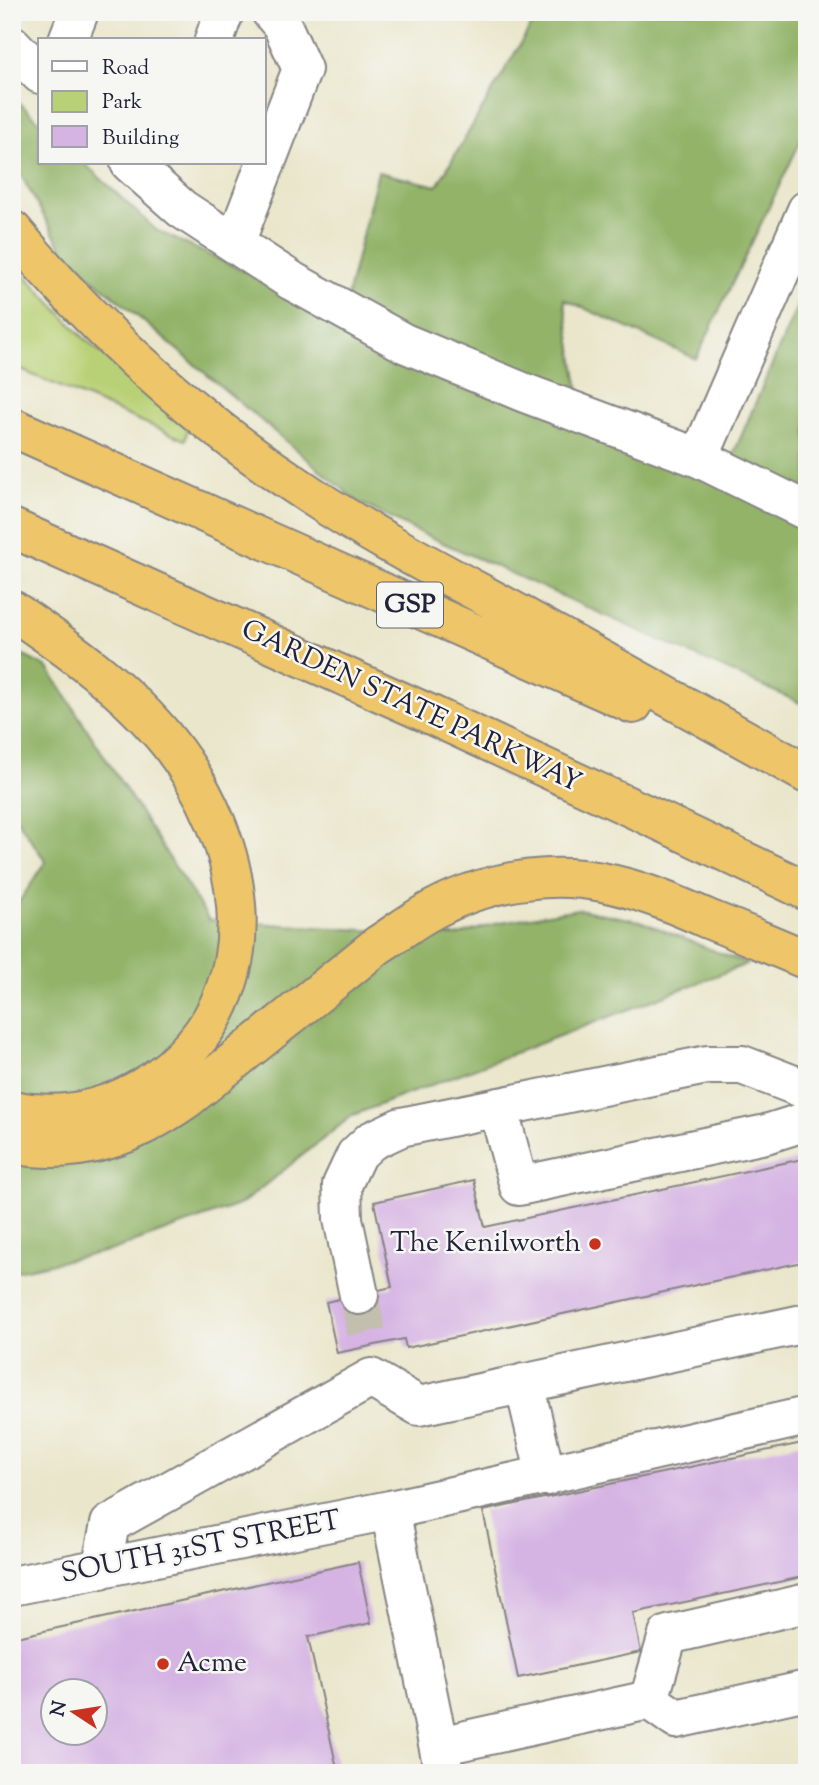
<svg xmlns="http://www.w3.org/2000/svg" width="819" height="1785" font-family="'Sorts Mill Goudy',serif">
<rect width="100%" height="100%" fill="#f6f6f2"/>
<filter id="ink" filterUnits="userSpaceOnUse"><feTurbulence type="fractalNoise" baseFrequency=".0143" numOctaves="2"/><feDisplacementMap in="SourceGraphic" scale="14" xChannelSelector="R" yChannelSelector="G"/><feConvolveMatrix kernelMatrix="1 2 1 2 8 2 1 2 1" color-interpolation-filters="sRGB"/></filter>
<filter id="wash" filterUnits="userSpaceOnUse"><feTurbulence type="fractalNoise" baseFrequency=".00686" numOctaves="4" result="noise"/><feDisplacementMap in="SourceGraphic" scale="28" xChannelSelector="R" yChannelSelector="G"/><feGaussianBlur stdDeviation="1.57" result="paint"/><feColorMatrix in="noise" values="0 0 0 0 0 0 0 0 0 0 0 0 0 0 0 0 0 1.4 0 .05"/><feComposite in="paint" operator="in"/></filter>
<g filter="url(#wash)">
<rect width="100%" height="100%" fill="#eae6cb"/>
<path fill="#b9d176" stroke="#6e7a58" stroke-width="2" d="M 12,261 L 84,338 L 188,428 L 185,440 L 12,366 Z"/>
<path fill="#92b367" stroke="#5a6a51" stroke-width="2" d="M 539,12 L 807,12 L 807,128 L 696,359 L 564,299 L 584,422 L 722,481 L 807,283 L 807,706 L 412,529 L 358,502 L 66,256 L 12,159 L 12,96 L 40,122 L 40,163 L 84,163 L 156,230 L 342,317 L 378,172 L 437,186 Z
M 12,650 L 48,668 L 209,920 L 456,936 L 501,922 L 578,909 L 640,921 L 747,964 L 353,1115 L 241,1204 L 113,1250 L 12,1272 L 12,912 L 46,862 L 12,812 Z"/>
<g id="blocks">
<path fill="#d5b3e3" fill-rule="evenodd" d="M 807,1158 L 807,1261 L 406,1348 L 404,1339 L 337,1353 L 326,1302 L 392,1287 L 374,1202 L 474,1180 L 485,1227 Z
M 807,1442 L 807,1576 L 633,1613 L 641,1652 L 518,1678 L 483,1511 Z
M 358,1562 L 371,1623 L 308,1637 L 338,1773 L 12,1773 L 12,1638 ZM 52,1690 L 94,1690 L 94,1732 L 52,1732 Z"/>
</g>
</g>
<g filter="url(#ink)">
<use href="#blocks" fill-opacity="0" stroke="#868483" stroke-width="2"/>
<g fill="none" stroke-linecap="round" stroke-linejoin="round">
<path stroke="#c2bfae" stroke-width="38" stroke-dasharray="38 19" stroke-linecap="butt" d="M 359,1295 L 369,1346"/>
<defs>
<path id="minor" d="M 68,40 L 79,12
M 214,40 L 224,12
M 12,45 L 40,74
M 130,163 L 182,209 L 292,281 L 404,343 L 525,393 L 699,458 L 807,511
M 235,243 L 302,69 L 282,25 L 271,12
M 699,458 L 807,210
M 498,1107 L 519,1186 L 766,1134 L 807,1121
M 359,1295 L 343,1219 L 342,1185 L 356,1155 L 371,1141 L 401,1127 L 707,1065 L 742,1065 L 807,1090
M 371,1378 L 419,1406 L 807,1323
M 524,1383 L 546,1476
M 390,1510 L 444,1773
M 101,1569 L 110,1524 L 371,1378
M 12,1586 L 390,1510 L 807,1416
M 649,1700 L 676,1719 L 807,1690
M 439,1746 L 649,1700 L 668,1635 L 807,1603"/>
<path id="highway" d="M 12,230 C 98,333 200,423 312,496 C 380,541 453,578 524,617 C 618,669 712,722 807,774
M 12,427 L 633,704
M 12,528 L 427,713 L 658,820 L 807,891
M 12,610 C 68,648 127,690 169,743 C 244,838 273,980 170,1068 C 125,1105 70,1122 12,1110
M 12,1144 C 80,1157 133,1137 188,1098 L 378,945 C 397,933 416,918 436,908 C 485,882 548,871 602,882 C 639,889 674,904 708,919 C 741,932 774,946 807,960"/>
</defs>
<use href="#minor" stroke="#868483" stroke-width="42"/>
<use href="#highway" stroke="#868483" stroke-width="42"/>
<use href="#minor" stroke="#fff" stroke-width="38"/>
<use href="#highway" stroke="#eec569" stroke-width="38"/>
</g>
</g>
<g fill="#c8321e" stroke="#f6f6f2" stroke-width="2.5">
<circle cx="595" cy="1244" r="7"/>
<circle cx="163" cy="1664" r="7"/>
</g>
<g text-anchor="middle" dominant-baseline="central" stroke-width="5" stroke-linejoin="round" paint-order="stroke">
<rect fill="#f6f6f2" stroke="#626272" stroke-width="2" x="377" y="582.5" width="66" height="45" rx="5"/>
<g font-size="26" font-weight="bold" fill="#22223b">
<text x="410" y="605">GSP</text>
</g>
<g font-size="28" fill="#22223b" stroke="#f6f6f2">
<text transform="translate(411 707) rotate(25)">GARDEN STATE PARKWAY</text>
<text transform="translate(201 1548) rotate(-11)">SOUTH 31ST STREET</text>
</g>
<g font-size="28" fill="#22223b" stroke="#f6f6f2" text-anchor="end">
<text x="581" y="1244">The Kenilworth</text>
<text x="177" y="1664" text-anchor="start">Acme</text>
</g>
</g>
<rect width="819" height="1785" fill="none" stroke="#f6f6f2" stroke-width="42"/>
<rect x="38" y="38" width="228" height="126" fill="#f6f6f2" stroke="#a1a1a9" stroke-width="2"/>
<rect x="52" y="61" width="35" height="10" fill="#ffffff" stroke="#a1a1a9" stroke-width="2"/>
<text x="102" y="74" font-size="21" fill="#22223b">Road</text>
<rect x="52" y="91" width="35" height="21" fill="#b9d176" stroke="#a1a1a9" stroke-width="2"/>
<text x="102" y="108" font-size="21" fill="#22223b">Park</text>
<rect x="52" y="126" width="35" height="21" fill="#d5b3e3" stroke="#a1a1a9" stroke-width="2"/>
<text x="102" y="144" font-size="21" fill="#22223b">Building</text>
<g transform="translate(74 1712) rotate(282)"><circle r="33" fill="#f6f6f2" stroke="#a1a1a9" stroke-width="2"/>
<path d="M0-5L12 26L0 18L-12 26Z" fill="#c8321e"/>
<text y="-10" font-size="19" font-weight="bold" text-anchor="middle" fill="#22223b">N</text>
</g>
</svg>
